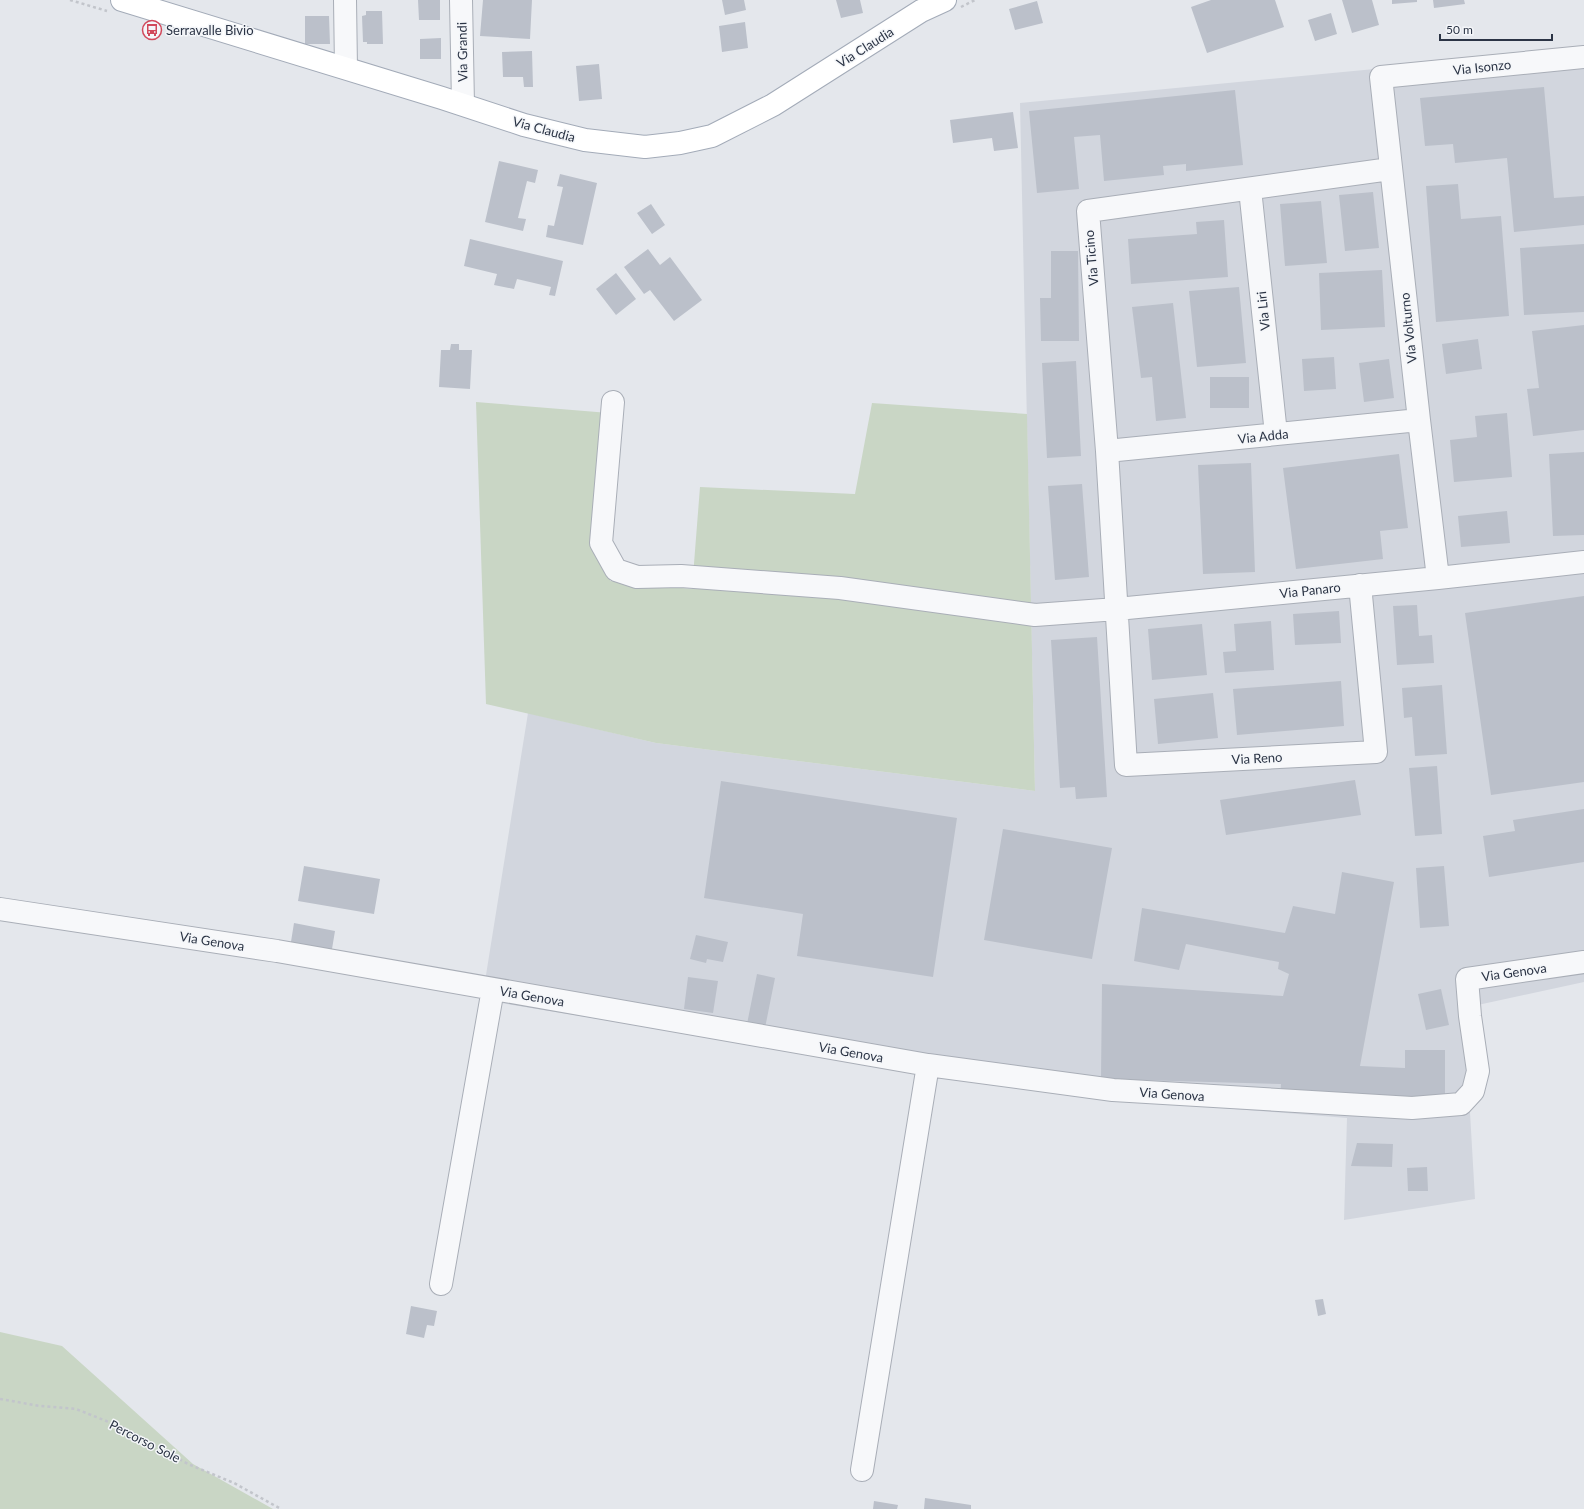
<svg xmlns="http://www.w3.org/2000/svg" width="1584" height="1509" font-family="Lato,sans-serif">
<rect width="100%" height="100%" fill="#e4e7ec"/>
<path fill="#d2d6de" d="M 1584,49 L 1584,982 L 1464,1008 L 1475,1199 L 1344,1220 L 1347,1118 L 1072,1096 L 482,1000 L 528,713 L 656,743 L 1035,791 L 1020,103 Z"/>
<path fill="#c9d6c5" d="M 476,402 L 609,413 L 610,581 L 692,589 L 700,487 L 855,494 L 872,403 L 1027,414 L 1035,791 L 656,743 L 486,704 Z
M 0,1332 L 62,1346 L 193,1464 L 273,1509 L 0,1509 Z"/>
<path fill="#bbc0ca" d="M 418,0 L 440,0 L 440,20 L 419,20 Z
M 483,0 L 532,0 L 530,39 L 480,36 Z
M 722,0 L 744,0 L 746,10 L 725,15 Z
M 836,0 L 860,0 L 863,13 L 841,18 Z
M 1211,0 L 1275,0 L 1284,27 L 1207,53 L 1191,7 Z
M 1342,0 L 1372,0 L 1379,25 L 1352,33 Z
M 1392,0 L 1417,0 L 1417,2 L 1392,4 Z
M 1433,0 L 1464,0 L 1465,4 L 1434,8 Z
M 1037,1 L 1043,23 L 1015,30 L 1009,9 Z
M 366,11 L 382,11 L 383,44 L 367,44 L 367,42 L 363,42 L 362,16 L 366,15 Z
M 1331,13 L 1337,34 L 1315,41 L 1308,20 Z
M 305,16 L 329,16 L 330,44 L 305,44 Z
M 745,22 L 748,48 L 722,52 L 719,26 Z
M 441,38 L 441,59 L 420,59 L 420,39 Z
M 532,51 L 533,87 L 524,87 L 523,77 L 503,77 L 502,52 Z
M 599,64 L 602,99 L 579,101 L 576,66 Z
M 1544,87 L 1554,198 L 1584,196 L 1584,225 L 1514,232 L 1507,158 L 1455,163 L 1453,144 L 1425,146 L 1420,98 Z
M 1235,90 L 1243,165 L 1186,171 L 1186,164 L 1163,166 L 1164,175 L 1104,181 L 1100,135 L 1074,137 L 1079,189 L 1037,193 L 1029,111 Z
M 1013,112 L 1018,148 L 994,151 L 992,138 L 953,143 L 950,120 Z
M 499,161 L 538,170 L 535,183 L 527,181 L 518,218 L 526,219 L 523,231 L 485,222 Z
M 560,174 L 597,183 L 583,245 L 546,237 L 548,225 L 554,226 L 563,187 L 557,186 Z
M 1458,184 L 1461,219 L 1501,216 L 1509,316 L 1436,322 L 1426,186 Z
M 1373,192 L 1379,248 L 1345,251 L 1339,195 Z
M 1321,201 L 1327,263 L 1285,266 L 1280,204 Z
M 651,204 L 665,225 L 652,234 L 637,213 Z
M 1224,220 L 1228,277 L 1131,284 L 1128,239 L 1197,234 L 1196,222 Z
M 470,239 L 563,261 L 555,296 L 549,295 L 551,287 L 517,279 L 514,289 L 494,285 L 497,274 L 464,266 Z
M 1584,244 L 1584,312 L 1524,315 L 1520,248 Z
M 648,249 L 660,265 L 670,257 L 702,300 L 674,321 L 650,290 L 644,294 L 624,267 Z
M 1051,251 L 1078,251 L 1079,341 L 1041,341 L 1040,298 L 1051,298 Z
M 1382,270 L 1385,327 L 1321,330 L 1319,273 Z
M 616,273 L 636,299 L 616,315 L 596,289 Z
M 1239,287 L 1246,363 L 1197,367 L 1189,291 Z
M 1173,303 L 1186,418 L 1156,421 L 1152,377 L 1141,378 L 1132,307 Z
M 1584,325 L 1584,430 L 1533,436 L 1527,389 L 1539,388 L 1532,331 Z
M 1478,339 L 1482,369 L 1446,374 L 1442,344 Z
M 451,344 L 459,344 L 459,350 L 472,350 L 470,389 L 439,387 L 441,350 L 450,350 Z
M 1334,357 L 1336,389 L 1304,391 L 1302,359 Z
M 1389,359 L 1394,398 L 1364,402 L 1359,363 Z
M 1076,361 L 1081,456 L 1047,458 L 1042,363 Z
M 1210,377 L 1249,377 L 1249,408 L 1210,408 Z
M 1507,413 L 1512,477 L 1454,482 L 1450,440 L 1477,437 L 1475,416 Z
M 1584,452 L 1584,535 L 1553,536 L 1549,454 Z
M 1399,454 L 1408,528 L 1380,531 L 1383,559 L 1296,569 L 1283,468 Z
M 1251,463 L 1255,572 L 1203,574 L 1198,465 Z
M 1082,484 L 1089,577 L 1055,580 L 1048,486 Z
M 1507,511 L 1510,543 L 1461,547 L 1458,516 Z
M 1584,596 L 1584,782 L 1491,795 L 1465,613 Z
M 1417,605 L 1419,636 L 1432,635 L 1434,663 L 1397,665 L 1393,606 Z
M 1339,611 L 1341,643 L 1295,645 L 1293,614 Z
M 1271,621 L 1274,670 L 1225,673 L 1223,652 L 1236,651 L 1234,624 Z
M 1202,624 L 1207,675 L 1152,680 L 1148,629 Z
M 1097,637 L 1107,797 L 1076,799 L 1075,787 L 1060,788 L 1051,640 Z
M 1341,681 L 1344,726 L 1237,735 L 1233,689 Z
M 1442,685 L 1447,754 L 1415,756 L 1412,717 L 1404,718 L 1402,688 Z
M 1213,693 L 1218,738 L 1158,744 L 1154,699 Z
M 1437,766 L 1442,834 L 1415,836 L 1409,768 Z
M 1355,780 L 1361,815 L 1226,835 L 1220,800 Z
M 721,781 L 957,818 L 933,977 L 797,956 L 803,914 L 704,898 Z
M 1584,809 L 1584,862 L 1489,877 L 1483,836 L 1515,831 L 1513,820 Z
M 1003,829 L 1112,848 L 1092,959 L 984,940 Z
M 304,866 L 380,879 L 374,914 L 298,901 Z
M 1444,866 L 1449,926 L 1420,928 L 1416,868 Z
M 1342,872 L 1394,882 L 1360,1066 L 1405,1068 L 1405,1050 L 1445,1050 L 1445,1101 L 1280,1097 L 1281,1084 L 1101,1079 L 1102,984 L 1283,996 L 1289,974 L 1278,969 L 1279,962 L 1186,944 L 1179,970 L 1134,961 L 1142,908 L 1285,933 L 1293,906 L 1335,914 Z
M 294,923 L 335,931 L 331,955 L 290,948 Z
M 696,935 L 728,942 L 723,962 L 707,959 L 706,963 L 690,959 Z
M 757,974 L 775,978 L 765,1028 L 747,1024 Z
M 688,977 L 718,981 L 713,1013 L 684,1009 Z
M 1441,989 L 1449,1025 L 1426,1030 L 1418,994 Z
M 1357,1143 L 1393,1144 L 1392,1167 L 1351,1166 Z
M 1427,1167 L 1428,1191 L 1408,1191 L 1407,1168 Z
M 1323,1299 L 1326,1314 L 1318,1316 L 1315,1300 Z
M 411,1306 L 437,1311 L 434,1326 L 427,1325 L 424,1338 L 406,1334 Z
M 925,1498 L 971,1505 L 971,1509 L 924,1509 Z
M 874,1501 L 898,1505 L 897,1509 L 873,1509 Z"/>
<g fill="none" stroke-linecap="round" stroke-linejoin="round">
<defs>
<path id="minor" d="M 345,0 L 346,68
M 461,0 L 463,104
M 1250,189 L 1276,434
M 613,402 L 601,543 L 616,570 L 637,577 L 681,576 L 840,588 L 1035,615 L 1117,609 L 1438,578 L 1584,562
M 1107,451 L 1419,420
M 1438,578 L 1419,420 L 1381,77 L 1584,57
M 1360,585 L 1376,752 L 1126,765 L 1107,451 L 1088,211 L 1390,169
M 0,909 L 277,951 L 928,1065 L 1113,1090 L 1412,1108 L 1461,1104 L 1473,1091 L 1478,1071 L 1470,1016 L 1467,979 L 1584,962
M 441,1284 L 493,989
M 862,1470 L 928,1065"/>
<path id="major" d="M 122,0 L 442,98 L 524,125 L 585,140 L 645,147 L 680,143 L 712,136 L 773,105 L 921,11 L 945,0"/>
</defs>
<use href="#minor" stroke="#a9aeb7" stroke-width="24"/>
<use href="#major" stroke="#a3abb8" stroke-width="24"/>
<path stroke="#c2c5cb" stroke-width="2.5" stroke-dasharray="3 3" stroke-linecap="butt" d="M 70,0 L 107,11
M 961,7 L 975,0
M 0,1399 L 40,1406 L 76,1409 L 124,1428 L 188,1464 L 234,1483 L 281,1509"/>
<use href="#minor" stroke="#f7f8fa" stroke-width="22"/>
<use href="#major" stroke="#fff" stroke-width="22"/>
</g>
<defs>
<symbol id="bus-ring" viewBox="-11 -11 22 22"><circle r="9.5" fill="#f4f6f9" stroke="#d1495b" stroke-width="1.5"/><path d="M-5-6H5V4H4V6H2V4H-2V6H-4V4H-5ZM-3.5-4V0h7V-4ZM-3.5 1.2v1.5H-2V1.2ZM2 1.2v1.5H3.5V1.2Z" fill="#d1495b"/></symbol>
</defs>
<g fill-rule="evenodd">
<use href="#bus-ring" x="141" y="19" width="22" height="22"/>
</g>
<g text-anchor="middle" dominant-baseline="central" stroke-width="3" stroke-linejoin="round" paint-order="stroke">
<g font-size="13" fill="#2b3445" stroke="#f4f6f9" text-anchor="start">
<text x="166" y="30">Serravalle Bivio</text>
</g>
<g font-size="13" fill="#2b3445" stroke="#f4f6f9">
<text transform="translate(865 47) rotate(-32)">Via Claudia</text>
<text transform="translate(462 52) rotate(-91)">Via Grandi</text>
<text transform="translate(1482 67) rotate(-6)">Via Isonzo</text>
<text transform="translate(544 129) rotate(15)">Via Claudia</text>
<text transform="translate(1091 258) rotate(-95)">Via Ticino</text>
<text transform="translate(1263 311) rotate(-96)">Via Liri</text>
<text transform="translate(1408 328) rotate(-96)">Via Volturno</text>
<text transform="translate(1263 436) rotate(-6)">Via Adda</text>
<text transform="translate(1310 590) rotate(-6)">Via Panaro</text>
<text transform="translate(1257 758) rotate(-3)">Via Reno</text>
<text transform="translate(212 941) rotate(9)">Via Genova</text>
<text transform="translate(1514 972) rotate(-8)">Via Genova</text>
<text transform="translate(532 996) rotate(10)">Via Genova</text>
<text transform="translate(851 1052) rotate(10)">Via Genova</text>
<text transform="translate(1172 1094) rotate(4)">Via Genova</text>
<text transform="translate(145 1441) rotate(27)">Percorso Sole</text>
</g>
</g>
<path d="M1440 34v6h112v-6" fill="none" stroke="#2b3445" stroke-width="2"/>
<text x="1446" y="34" font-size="12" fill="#2b3445" stroke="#f4f6f9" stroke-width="3" paint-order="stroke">50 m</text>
</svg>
